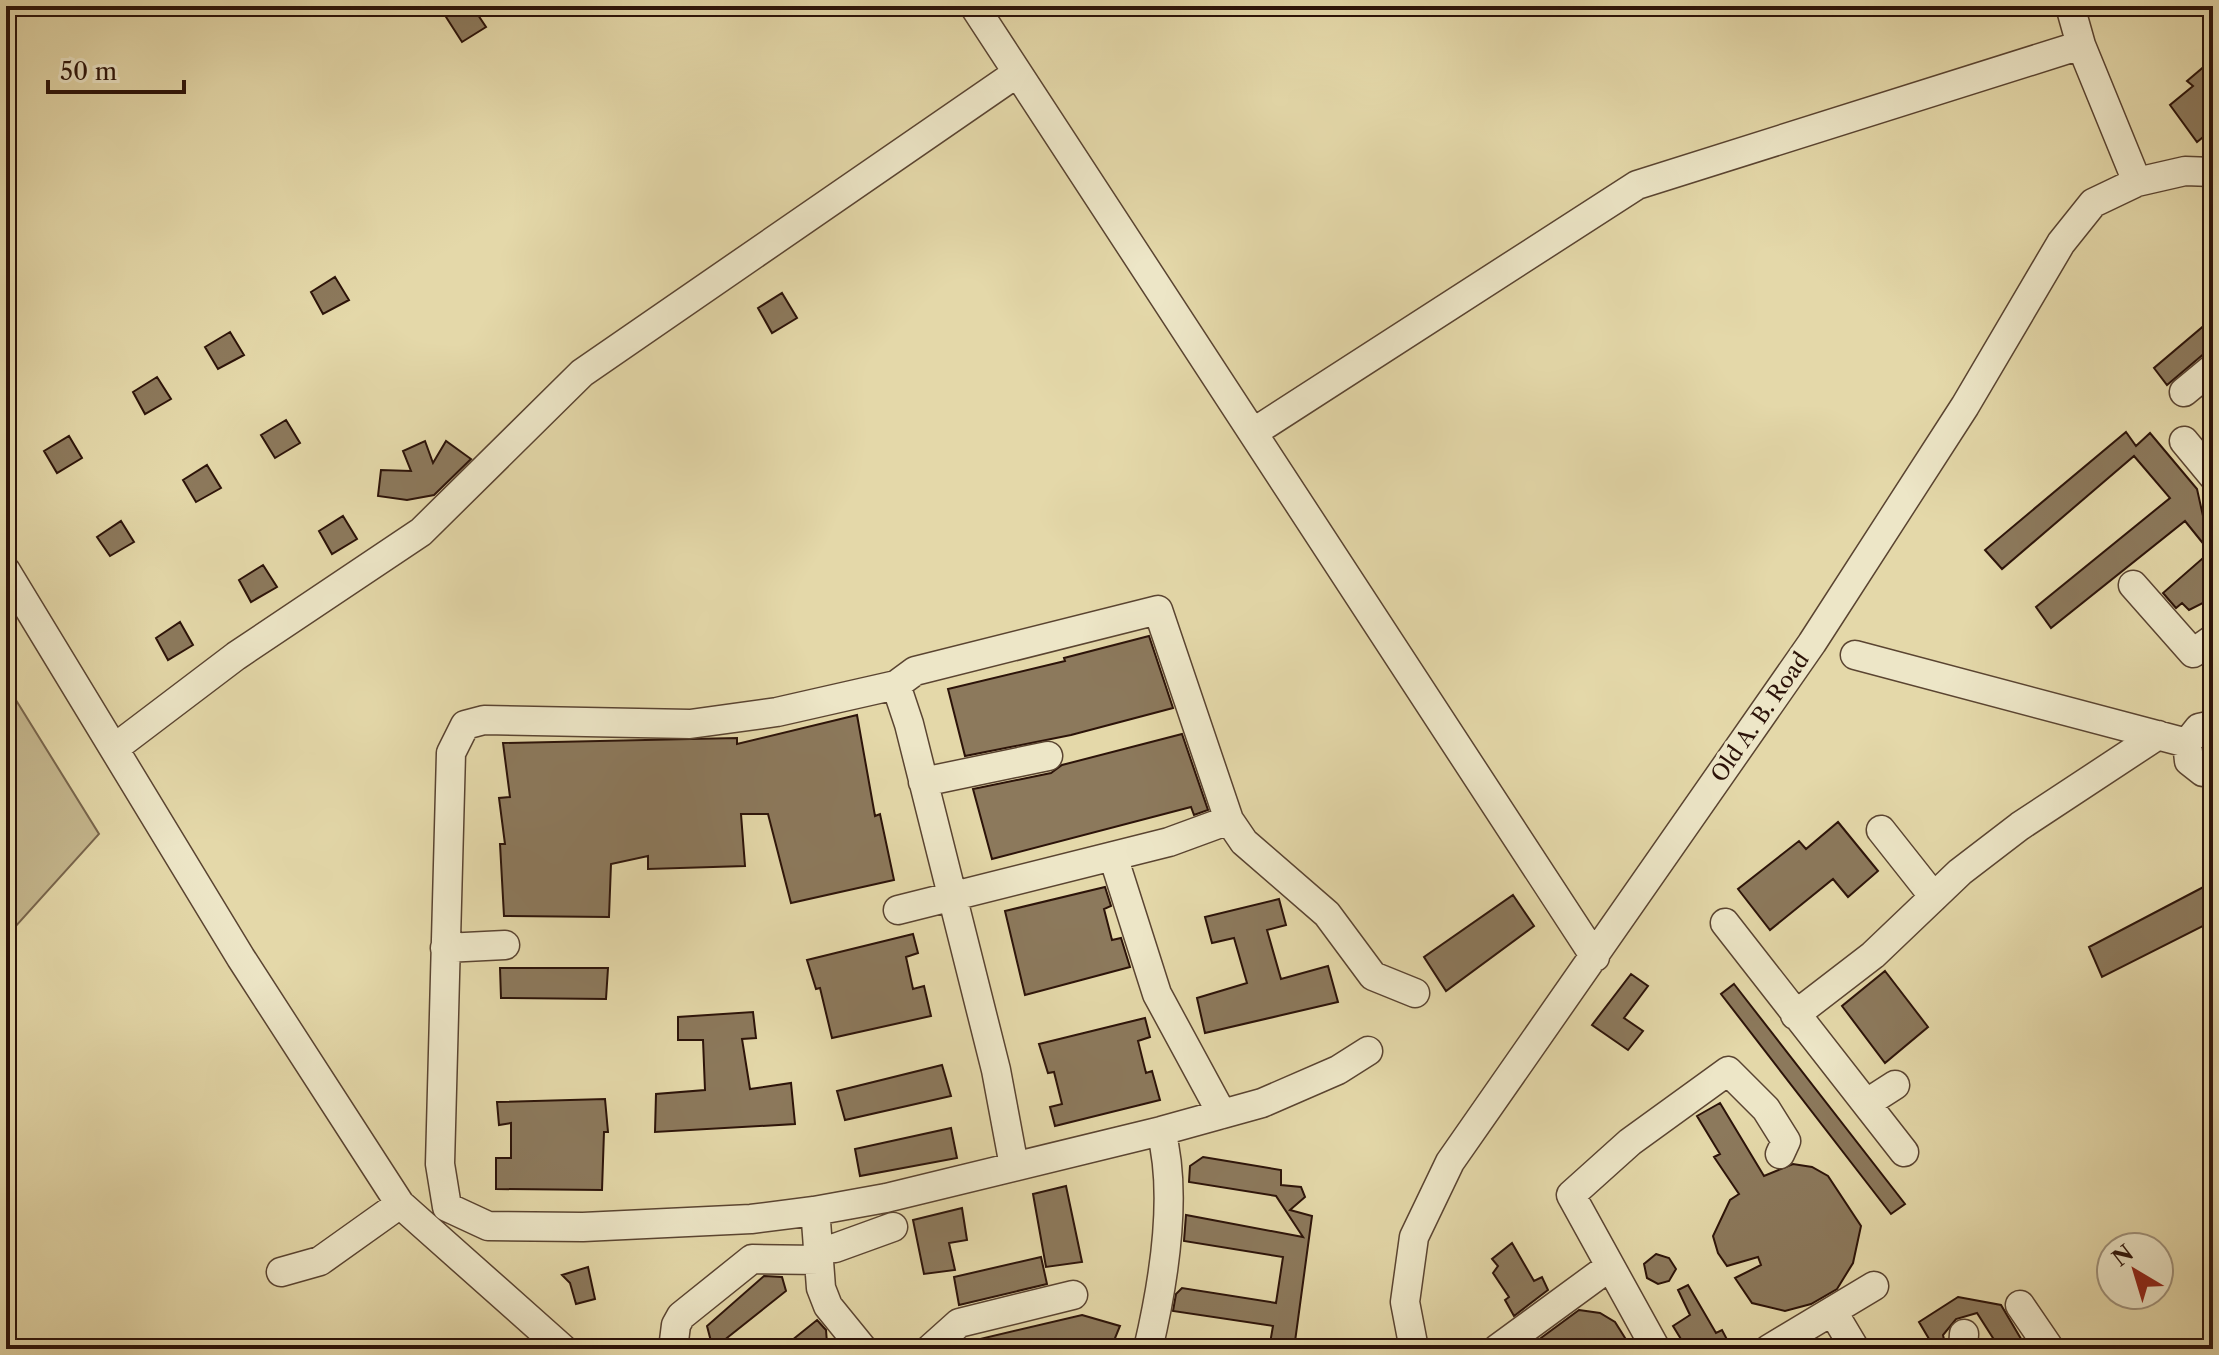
<svg xmlns="http://www.w3.org/2000/svg" width="2219" height="1355" font-family="'Libre Caslon Text',serif">
<rect width="100%" height="100%" fill="#e4d8a9"/>
<filter id="stains"><feTurbulence type="fractalNoise" baseFrequency=".0025" numOctaves="4"/><feColorMatrix values="0 0 0 0 .2 0 0 0 0 .09 0 0 0 0 .02 0 0 0 .5 -.17"/></filter>
<radialGradient id="worn" r=".72"><stop offset=".6" stop-color="#630" stop-opacity="0"/><stop offset="1" stop-color="#630" stop-opacity=".3"/></radialGradient>
<path fill="#c5b78e" stroke="#78654c" stroke-width="2" d="M 6,684 L 99,834 L 6,937 Z"/>
<path fill="#8c795c" stroke="#2c1309" stroke-width="2" d="M 439,6 L 472,6 L 486,27 L 462,42 Z
M 2213,59 L 2213,129 L 2197,142 L 2170,105 L 2193,86 L 2187,81 Z
M 335,277 L 349,300 L 323,314 L 311,292 Z
M 782,293 L 797,318 L 772,333 L 758,308 Z
M 2213,318 L 2213,346 L 2167,385 L 2154,368 Z
M 230,332 L 244,355 L 218,369 L 205,347 Z
M 157,377 L 171,399 L 145,414 L 133,392 Z
M 286,420 L 300,443 L 275,458 L 261,435 Z
M 2126,432 L 2136,446 L 2150,433 L 2197,489 L 2205,525 L 2213,518 L 2213,598 L 2189,610 L 2182,603 L 2176,608 L 2163,593 L 2210,552 L 2185,521 L 2051,628 L 2036,607 L 2170,498 L 2134,456 L 2002,569 L 1985,550 Z
M 69,436 L 82,458 L 57,473 L 44,451 Z
M 425,441 L 433,463 L 446,441 L 471,459 L 434,495 L 407,500 L 378,496 L 381,470 L 411,471 L 403,451 Z
M 207,465 L 221,488 L 196,502 L 183,480 Z
M 343,516 L 357,539 L 332,554 L 319,531 Z
M 121,521 L 134,542 L 110,556 L 97,537 Z
M 263,565 L 277,587 L 251,602 L 239,580 Z
M 180,622 L 193,645 L 168,660 L 156,638 Z
M 1149,636 L 1173,708 L 1071,735 L 965,756 L 948,689 L 1065,661 L 1064,658 Z
M 857,715 L 875,816 L 880,814 L 894,880 L 791,903 L 768,814 L 741,814 L 745,866 L 648,869 L 648,856 L 611,864 L 609,917 L 504,916 L 500,844 L 505,844 L 499,798 L 510,797 L 503,743 L 737,738 L 737,744 Z
M 1182,734 L 1208,810 L 1194,815 L 1191,807 L 992,859 L 973,789 L 1051,773 L 1062,765 Z
M 1838,822 L 1878,871 L 1848,897 L 1833,879 L 1770,930 L 1738,889 L 1799,841 L 1806,849 Z
M 2213,882 L 2213,921 L 2102,977 L 2089,947 Z
M 1105,887 L 1111,906 L 1104,909 L 1112,940 L 1121,938 L 1130,967 L 1025,995 L 1005,911 Z
M 1513,895 L 1534,926 L 1446,991 L 1424,957 Z
M 1279,899 L 1286,925 L 1267,930 L 1281,979 L 1328,966 L 1338,1002 L 1205,1033 L 1197,998 L 1247,983 L 1234,938 L 1212,943 L 1205,917 Z
M 913,934 L 918,953 L 906,957 L 913,989 L 924,986 L 931,1016 L 832,1038 L 820,988 L 816,989 L 807,960 Z
M 500,968 L 608,968 L 606,999 L 501,998 Z
M 1885,971 L 1928,1027 L 1885,1063 L 1842,1006 Z
M 1631,974 L 1648,986 L 1624,1018 L 1643,1031 L 1628,1050 L 1592,1025 Z
M 1734,984 L 1905,1204 L 1891,1214 L 1721,994 Z
M 753,1012 L 756,1038 L 742,1039 L 750,1089 L 791,1083 L 795,1124 L 655,1132 L 656,1094 L 705,1090 L 703,1040 L 678,1040 L 678,1017 Z
M 1145,1018 L 1150,1037 L 1138,1041 L 1146,1073 L 1152,1071 L 1160,1100 L 1055,1126 L 1050,1107 L 1062,1104 L 1054,1072 L 1048,1073 L 1039,1044 Z
M 942,1065 L 951,1096 L 845,1120 L 837,1091 Z
M 605,1099 L 608,1132 L 604,1132 L 602,1190 L 496,1189 L 496,1158 L 511,1158 L 511,1123 L 499,1125 L 497,1102 Z
M 1720,1103 L 1764,1176 L 1793,1164 L 1812,1167 L 1828,1176 L 1861,1226 L 1853,1263 L 1837,1289 L 1811,1304 L 1785,1311 L 1752,1303 L 1735,1278 L 1761,1265 L 1758,1257 L 1727,1266 L 1718,1253 L 1713,1236 L 1730,1200 L 1739,1194 L 1714,1157 L 1720,1154 L 1697,1116 Z
M 951,1128 L 957,1158 L 860,1176 L 855,1149 Z
M 1203,1157 L 1281,1170 L 1281,1185 L 1301,1187 L 1305,1197 L 1290,1210 L 1312,1216 L 1294,1349 L 1269,1349 L 1273,1326 L 1173,1311 L 1176,1294 L 1182,1288 L 1276,1303 L 1283,1257 L 1184,1241 L 1186,1215 L 1303,1237 L 1276,1196 L 1189,1182 L 1190,1166 Z
M 1066,1186 L 1082,1262 L 1046,1267 L 1033,1194 Z
M 962,1208 L 967,1240 L 949,1243 L 955,1270 L 924,1274 L 913,1220 Z
M 1512,1243 L 1534,1281 L 1542,1277 L 1548,1290 L 1514,1316 L 1505,1300 L 1509,1297 L 1493,1273 L 1498,1266 L 1492,1259 Z
M 1656,1254 L 1669,1258 L 1676,1269 L 1669,1281 L 1658,1284 L 1647,1278 L 1644,1264 Z
M 1041,1257 L 1047,1284 L 959,1305 L 954,1277 Z
M 588,1267 L 595,1299 L 576,1304 L 570,1283 L 562,1275 Z
M 764,1276 L 782,1277 L 786,1291 L 713,1349 L 707,1326 Z
M 1688,1285 L 1716,1333 L 1722,1330 L 1732,1349 L 1687,1349 L 1673,1326 L 1690,1315 L 1678,1290 Z
M 1958,1297 L 2001,1305 L 2027,1349 L 2000,1349 L 1977,1313 L 1956,1319 L 1943,1335 L 1946,1349 L 1935,1349 L 1919,1322 Z
M 1579,1310 L 1600,1313 L 1615,1322 L 1632,1349 L 1526,1349 Z
M 1082,1315 L 1120,1326 L 1111,1348 L 1076,1339 L 1040,1349 L 961,1349 L 963,1343 Z
M 817,1320 L 826,1330 L 827,1343 L 820,1349 L 781,1349 Z"/>
<g fill="none" stroke-linecap="round" stroke-linejoin="round">
<defs>
<path id="minor" d="M 974,6 L 1595,957
M 2070,6 L 2081,45 L 2137,182
M 2184,392 L 2213,368
M 1254,432 L 1637,185 L 2081,45
M 2184,441 L 2213,476
M 6,571 L 241,958 L 400,1204 L 563,1349
M 2133,585 L 2193,653 L 2213,639
M 1855,655 L 2187,743
M 896,685 L 909,724 L 996,1070 L 1014,1166
M 2213,725 L 2199,728 L 2187,743 L 2189,761 L 2203,772 L 2213,772
M 116,747 L 236,656 L 421,532 L 582,373 L 1017,73
M 923,782 L 1048,756
M 1881,830 L 1934,897
M 1113,856 L 1157,994 L 1222,1114
M 898,910 L 1169,842 L 1229,820
M 1725,923 L 1904,1152
M 445,948 L 505,945
M 1795,1015 L 1873,955 L 1960,872 L 2020,826 L 2158,735
M 1368,1051 L 1338,1070 L 1262,1103 L 1161,1131 L 886,1198 L 814,1211 L 751,1219 L 583,1227 L 488,1226 L 447,1207 L 440,1164 L 451,753 L 465,725 L 484,720 L 690,724 L 777,712 L 896,685 L 915,671 L 1158,610 L 1229,820 L 1244,842 L 1327,914 L 1373,976 L 1415,993
M 1867,1103 L 1895,1085
M 816,1221 L 821,1288 L 828,1306 L 863,1349
M 820,1249 L 835,1248 L 893,1227
M 281,1272 L 320,1261 L 400,1204
M 2020,1305 L 2050,1349
M 1833,1312 L 1855,1349
M 673,1349 L 676,1325 L 681,1316 L 752,1259 L 819,1260
M 930,1349 L 959,1323 L 1073,1295
M 1148,1349 C 1163,1285 1178,1195 1161,1131
M 1414,1349 L 1405,1302 L 1414,1237 L 1450,1162 L 1812,643 L 1965,406 L 2061,243 L 2093,203 L 2137,182 L 2185,171 L 2213,172
M 1497,1349 L 1609,1267
M 1656,1349 L 1571,1195 L 1630,1142 L 1728,1071 L 1766,1109 L 1786,1141 L 1780,1154
M 1769,1349 L 1874,1286
M 1963,1349 L 1964,1334"/>
</defs>
<use href="#minor" stroke="#5a4431" stroke-width="31"/>
<use href="#minor" stroke="#ede6c7" stroke-width="28"/>
</g>
<g text-anchor="middle" dominant-baseline="central" stroke-width="7" stroke-linejoin="round" paint-order="stroke">
<g font-size="22" fill="#2c1309" stroke="#ede6c7">
<text transform="translate(1760 717) rotate(-55)">Old A. B. Road</text>
</g>
</g>
<rect width="2219" height="1355" fill="none" stroke="#e4d8a9" stroke-width="32"/>
<rect x="8" y="8" width="2203" height="1339" fill="none" stroke="#2c1309" stroke-width="4"/>
<rect x="16" y="16" width="2187" height="1323" fill="none" stroke="#2c1309" stroke-width="2"/>
<g transform="translate(2135 1271) rotate(322)"><circle r="38" fill="#ede6c7" stroke="#a0927b" stroke-width="2"/>
<path d="M0-6L14 30L0 20L-14 30Z" fill="#8f2418"/>
<text y="-12" font-size="22" font-weight="bold" text-anchor="middle" fill="#2c1309">N</text>
</g>
<path d="M48 80v12h136v-12" fill="none" stroke="#2c1309" stroke-width="4"/>
<text x="60" y="80" font-size="24" fill="#2c1309" stroke="#ede6c7" stroke-width="6" paint-order="stroke">50 m</text>
<rect width="100%" height="100%" filter="url(#stains)"/>
<rect width="100%" height="100%" fill="url(#worn)"/>
</svg>
